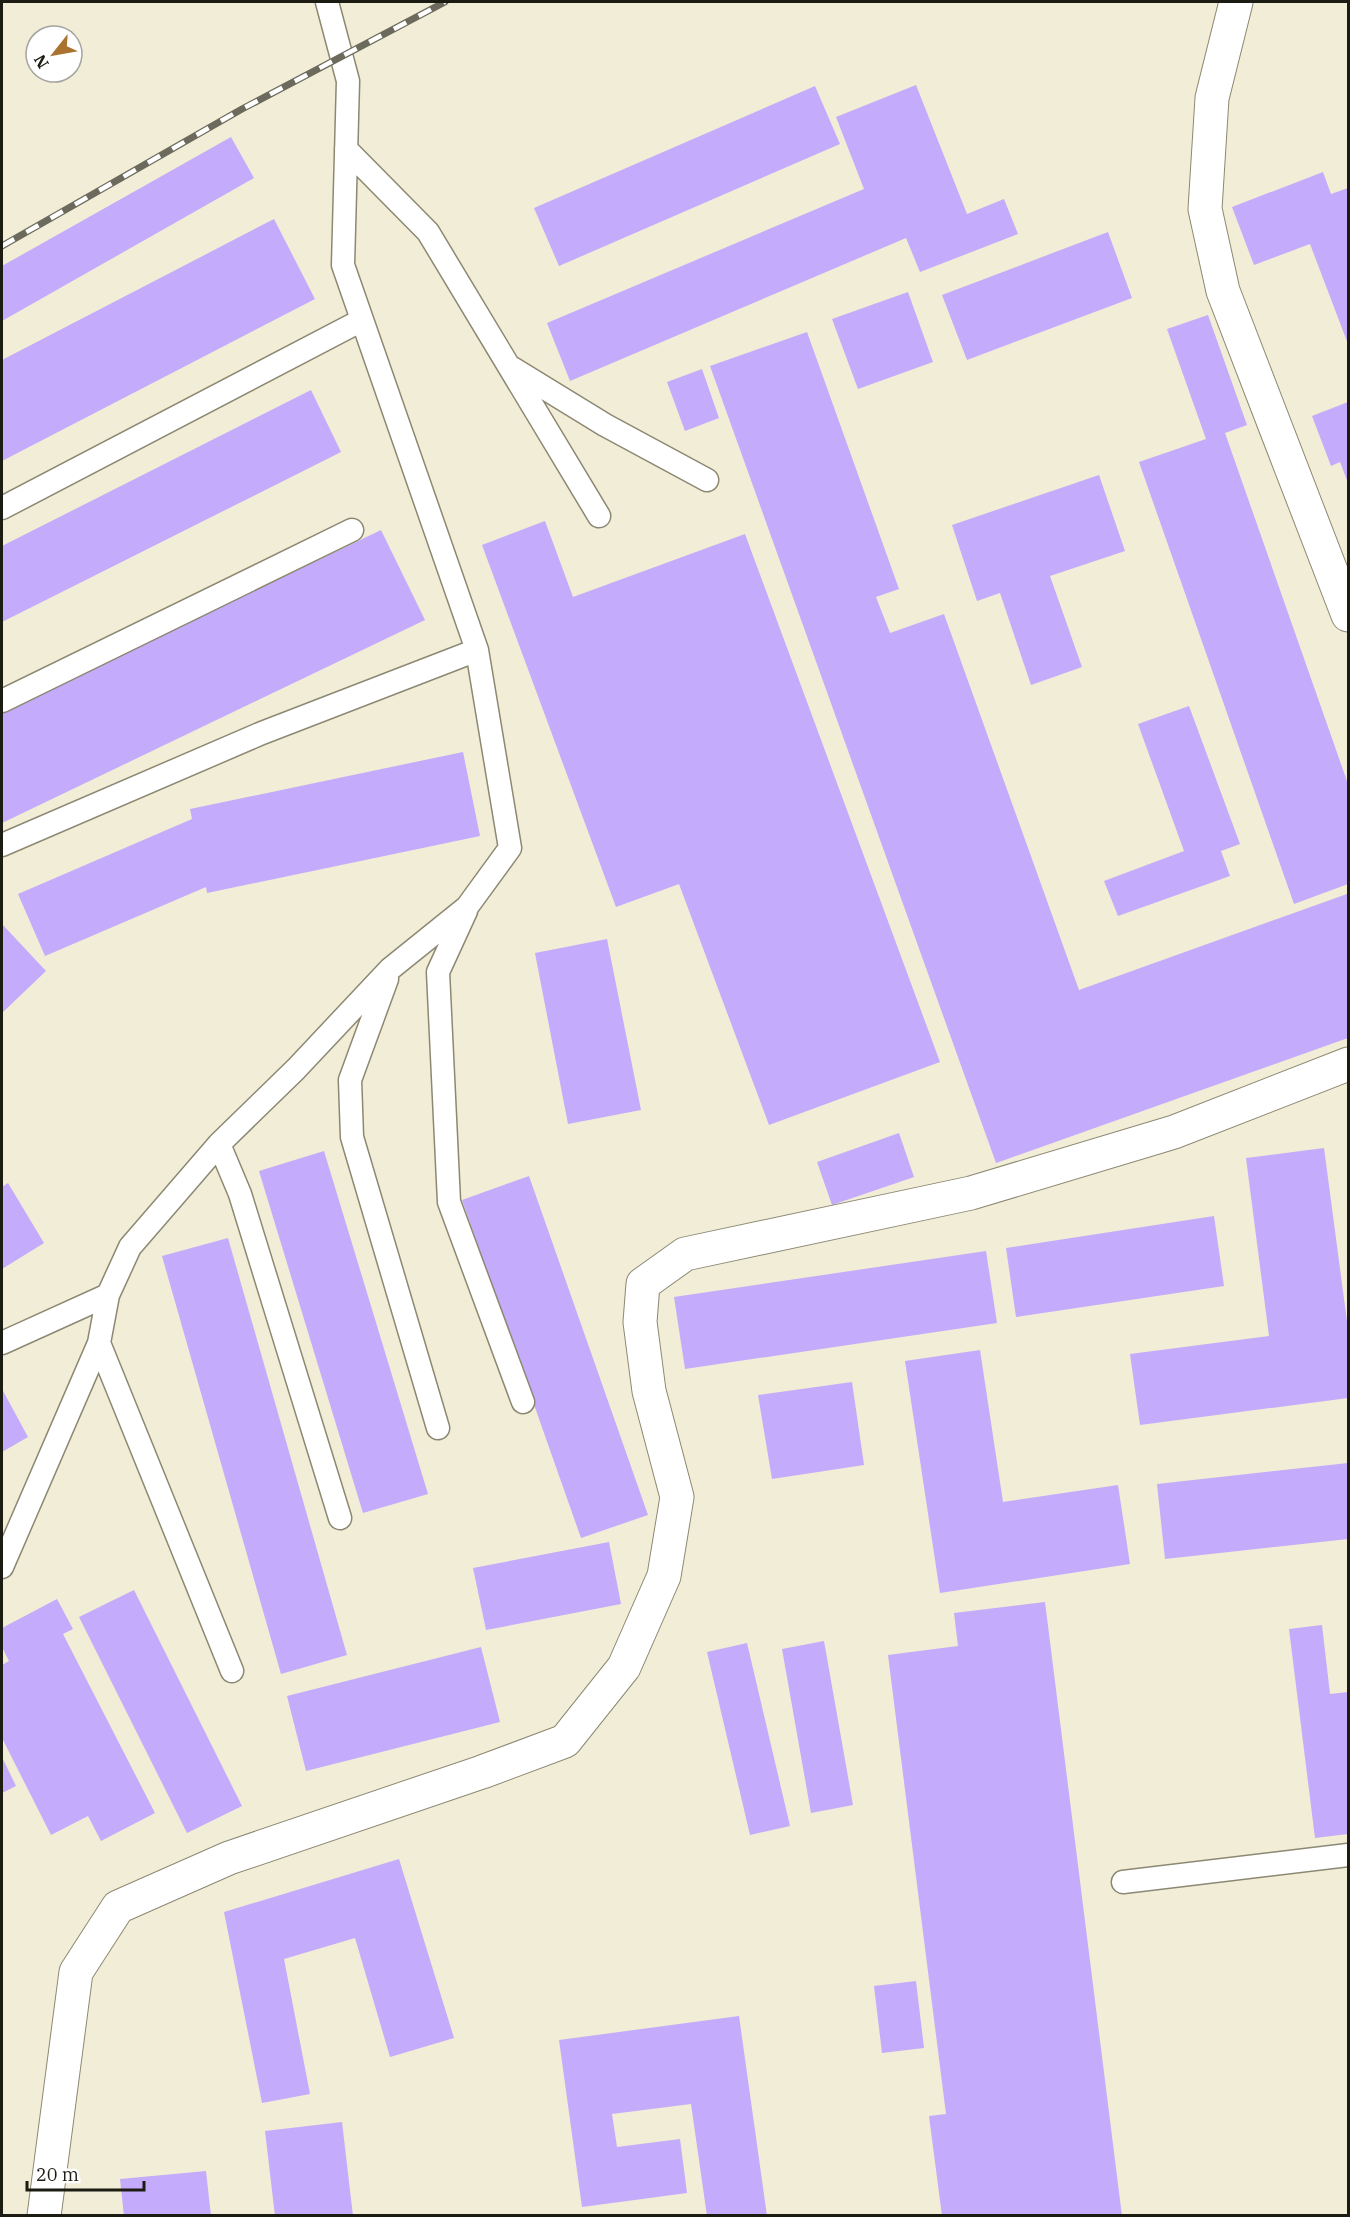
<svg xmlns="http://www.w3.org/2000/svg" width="1350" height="2217" font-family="'IBM Plex Serif',serif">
<rect width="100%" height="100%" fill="#f1edd6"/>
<path fill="#c4abfc" d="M 916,85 L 967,214 L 1004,199 L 1018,234 L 920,272 L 906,238 L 570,381 L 547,323 L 864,189 L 836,117 Z
M 815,86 L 840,144 L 559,266 L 534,208 Z
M 231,137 L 254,178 L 2,321 L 2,266 Z
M 1323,172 L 1331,194 L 1348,188 L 1348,344 L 1310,244 L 1254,265 L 1232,207 Z
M 274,219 L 315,299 L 2,461 L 2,360 Z
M 1108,232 L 1132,298 L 967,360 L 942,295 Z
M 908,292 L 933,362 L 858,389 L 832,319 Z
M 1208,315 L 1247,425 L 1225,433 L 1348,784 L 1348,884 L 1294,904 L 1139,462 L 1206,439 L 1167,329 Z
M 807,332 L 899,589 L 876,597 L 890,633 L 944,614 L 1079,990 L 1347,894 L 1348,1038 L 996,1163 L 710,366 Z
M 702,369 L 719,418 L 685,431 L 667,382 Z
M 311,390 L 341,452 L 2,622 L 2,546 Z
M 1348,402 L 1348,483 L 1340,462 L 1331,466 L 1312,416 Z
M 1099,475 L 1125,551 L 1050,576 L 1082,667 L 1031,685 L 1000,593 L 977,601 L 952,525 Z
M 545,521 L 573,597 L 745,534 L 940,1062 L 769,1125 L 679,884 L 616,907 L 482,545 Z
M 381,530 L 425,620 L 2,823 L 2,712 Z
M 1189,706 L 1240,844 L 1221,851 L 1230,876 L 1118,916 L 1104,881 L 1184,851 L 1138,724 Z
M 463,752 L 480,836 L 207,893 L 206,887 L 45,956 L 18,894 L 192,819 L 190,809 Z
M 2,924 L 46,971 L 2,1013 Z
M 607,939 L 641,1110 L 568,1124 L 535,953 Z
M 899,1133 L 914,1177 L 832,1205 L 817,1162 Z
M 1324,1148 L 1348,1329 L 1348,1398 L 1140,1425 L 1130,1354 L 1269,1336 L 1246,1158 Z
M 324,1151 L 428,1494 L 363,1513 L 259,1171 Z
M 529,1176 L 648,1515 L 581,1538 L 462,1200 Z
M 8,1183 L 44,1243 L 2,1269 L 2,1187 Z
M 1214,1216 L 1224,1286 L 1016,1317 L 1006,1248 Z
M 228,1238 L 347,1655 L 281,1674 L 162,1256 Z
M 986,1251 L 997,1323 L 685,1369 L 674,1297 Z
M 980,1350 L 1003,1502 L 1118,1485 L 1130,1564 L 940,1593 L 905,1361 Z
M 852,1382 L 864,1465 L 772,1479 L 758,1395 Z
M 2,1389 L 28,1437 L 2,1452 Z
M 1348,1463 L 1348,1539 L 1165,1559 L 1157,1484 Z
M 609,1542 L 621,1604 L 486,1630 L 473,1568 Z
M 134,1590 L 242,1806 L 187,1833 L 79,1617 Z
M 57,1599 L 73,1629 L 63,1634 L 155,1813 L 101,1841 L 88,1816 L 51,1835 L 2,1738 L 2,1665 L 9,1661 L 2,1647 L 2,1628 Z
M 1045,1602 L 1122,2216 L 942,2216 L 929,2116 L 946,2114 L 888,1655 L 958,1646 L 954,1613 Z
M 1322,1625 L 1330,1694 L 1348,1692 L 1348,1834 L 1315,1838 L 1289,1629 Z
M 824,1641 L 853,1805 L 811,1813 L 782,1649 Z
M 747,1643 L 790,1826 L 750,1835 L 707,1652 Z
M 481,1647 L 500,1722 L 306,1771 L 287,1696 Z
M 2,1757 L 16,1786 L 2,1793 Z
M 399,1859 L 454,2038 L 390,2057 L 355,1938 L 284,1959 L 310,2094 L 262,2103 L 224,1912 Z
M 916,1981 L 924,2048 L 882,2053 L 874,1986 Z
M 739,2016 L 767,2216 L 707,2216 L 691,2104 L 612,2114 L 617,2147 L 680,2139 L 687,2193 L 582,2207 L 559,2040 Z
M 342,2122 L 353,2216 L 275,2216 L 265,2131 Z
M 206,2171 L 211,2216 L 124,2216 L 120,2179 Z"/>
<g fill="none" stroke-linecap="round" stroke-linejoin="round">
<defs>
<path id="service" d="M 346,149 L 428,232 L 599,516
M 512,368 L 605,425 L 707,480
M 2,508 L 362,320
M 2,701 L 352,530
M 2,845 L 262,733 L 477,650
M 466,911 L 438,972 L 449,1202 L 523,1402
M 387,979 L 350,1080 L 352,1137 L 438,1428
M 219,1144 L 240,1194 L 340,1518
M 2,1343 L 108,1295
M 2,1567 L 99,1343
M 232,1671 L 99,1343 L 108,1295 L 130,1247 L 219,1144 L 296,1069 L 390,969 L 467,907 L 510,848 L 477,650 L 343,265 L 348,81 L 327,2
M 1123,1882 L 1348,1855"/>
<path id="minor" d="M 1236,2 L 1212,98 L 1205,209 L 1223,291 L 1348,615
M 44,2216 L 76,1972 L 118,1907 L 229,1858 L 482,1772 L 565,1741 L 624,1667 L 664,1576 L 677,1497 L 649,1391 L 640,1322 L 643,1284 L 685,1254 L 971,1193 L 1174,1132 L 1348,1064"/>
</defs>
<use href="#service" stroke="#8c8873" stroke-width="25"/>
<use href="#minor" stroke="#8c8873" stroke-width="35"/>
<use href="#service" stroke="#fff" stroke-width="22"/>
<use href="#minor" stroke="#fff" stroke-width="33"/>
<defs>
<path id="rail" d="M 2,246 L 242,109 L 445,2"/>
</defs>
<use href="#rail" stroke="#6c6a5c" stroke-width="7"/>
<use href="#rail" stroke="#fff" stroke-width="4.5" stroke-dasharray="14" stroke-linecap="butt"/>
</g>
<rect width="1350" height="2217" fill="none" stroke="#1d1c13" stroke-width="6"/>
<g transform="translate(54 54) rotate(239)"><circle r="28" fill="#ffffff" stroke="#a5a4a1" stroke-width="1.5"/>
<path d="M0-4.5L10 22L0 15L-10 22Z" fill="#aa722f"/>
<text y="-9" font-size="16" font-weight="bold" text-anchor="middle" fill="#1d1c13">N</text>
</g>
<path d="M27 2181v9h117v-9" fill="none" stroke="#1d1c13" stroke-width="3"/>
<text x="36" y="2181" font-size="18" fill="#1d1c13" stroke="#ffffff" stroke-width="4.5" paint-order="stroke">20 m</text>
</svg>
